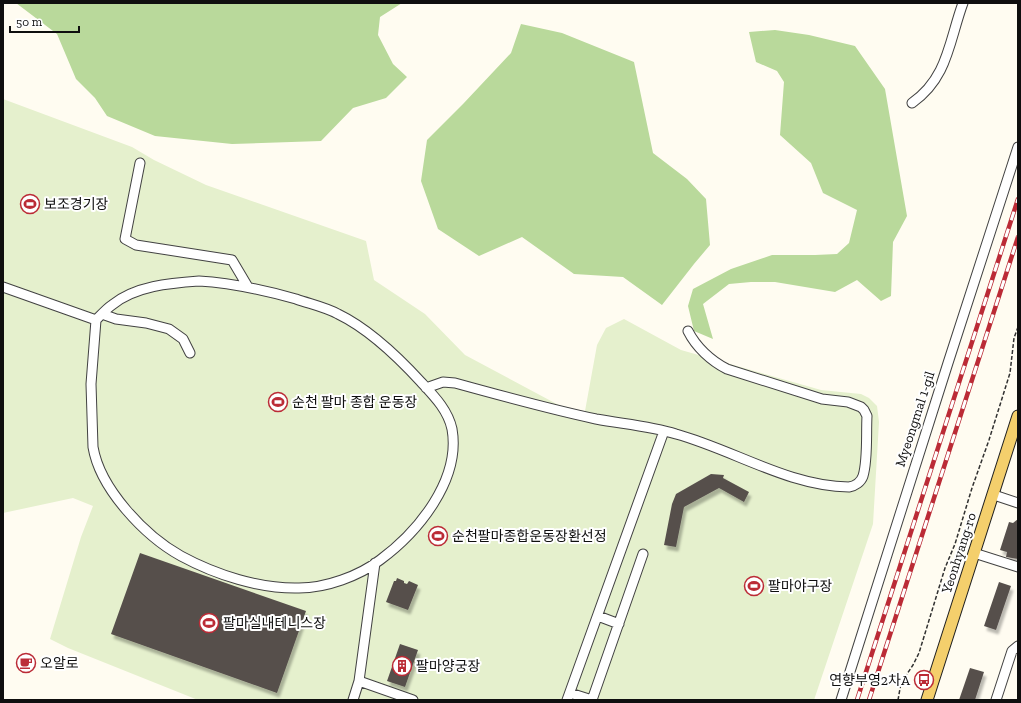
<svg xmlns="http://www.w3.org/2000/svg" width="1021" height="703" font-family="'Zilla Slab','Noto Sans KR',serif">
<defs>
<filter id="shadow"><feDropShadow dx="2.5" dy="4.5" stdDeviation="1" flood-color="#0004"/></filter>
</defs>
<rect width="100%" height="100%" fill="#fffcf1"/>
<path fill="#b9d99b" d="M 16,3 L 402,3 L 380,17 L 378,35 L 393,64 L 407,77 L 386,98 L 353,108 L 321,141 L 232,144 L 155,136 L 107,116 L 95,98 L 76,79 L 57,34 Z
M 521,24 L 562,33 L 634,62 L 653,153 L 687,179 L 706,199 L 710,245 L 694,264 L 662,305 L 623,277 L 574,274 L 522,237 L 479,256 L 438,229 L 421,181 L 427,140 L 463,104 L 511,53 Z
M 775,30 L 809,35 L 855,46 L 885,89 L 907,216 L 893,242 L 891,296 L 881,301 L 857,280 L 835,292 L 775,282 L 751,282 L 729,284 L 703,304 L 713,339 L 694,331 L 688,306 L 693,289 L 731,269 L 772,255 L 815,255 L 837,254 L 849,243 L 857,210 L 823,193 L 811,163 L 780,135 L 784,82 L 777,71 L 756,62 L 749,32 Z"/>
<path fill="#e5f0cd" d="M 3,99 L 132,147 L 154,160 L 206,185 L 366,241 L 374,280 L 425,314 L 465,355 L 566,409 L 585,411 L 597,345 L 606,328 L 624,319 L 681,350 L 821,390 L 861,394 L 869,398 L 877,406 L 879,422 L 873,524 L 814,700 L 198,700 L 68,648 L 50,639 L 81,537 L 93,506 L 73,498 L 3,513 Z"/>
<path fill="#57504c" filter="url(#shadow)" d="M 711,474 L 724,475 L 723,478 L 749,492 L 744,502 L 719,488 L 684,507 L 676,547 L 664,545 L 672,504 L 676,494 Z
M 1018,519 L 1018,559 L 1006,557 L 1007,552 L 1000,550 L 1009,522 L 1013,523 Z
M 140,553 L 306,611 L 277,693 L 111,634 Z
M 397,578 L 404,581 L 404,583 L 407,584 L 409,581 L 418,585 L 408,610 L 386,602 L 394,581 L 396,581 Z
M 999,582 L 1011,586 L 996,630 L 984,626 Z
M 400,644 L 418,650 L 405,687 L 387,681 Z
M 970,668 L 984,672 L 975,700 L 959,700 Z"/>
<g fill="none" stroke-linecap="round" stroke-linejoin="round">
<defs>
<path id="minor" d="M 912,103 C 948,78 949,41 963,3
M 140,163 L 125,239 L 136,245 L 232,260 L 248,287
M 199,281 C 232,283 264,290 296,299 C 310,304 325,307 338,314 C 367,328 399,358 421,382 C 434,396 448,410 452,429 C 461,480 418,532 380,560 C 359,576 326,588 299,588 C 260,589 216,575 181,556 C 145,536 100,489 93,447 L 91,384 L 96,320 C 101,315 106,309 112,305 C 135,286 170,283 199,281 Z
M 3,287 L 96,320
M 102,314 L 116,319 L 146,323 L 169,329 L 183,339 L 190,353
M 426,388 L 443,382 L 455,383 C 502,396 549,409 596,419 C 623,424 650,426 676,434 C 734,450 788,486 849,487 C 855,486 861,482 863,476 C 868,460 866,433 867,416 L 864,410 L 861,407 L 848,402 L 822,399 L 727,369 C 711,361 696,347 688,331
M 994,495 L 1018,503
M 974,553 L 1018,567
M 375,563 L 359,681 L 413,700
M 598,616 L 619,624
M 570,693 L 592,700
M 353,700 L 359,681
M 567,700 L 664,431
M 592,700 L 643,554
M 841,700 L 948,363 L 1018,147
M 996,700 L 1012,651 L 1018,646"/>
<path id="major" d="M 927,700 L 1018,416"/>
</defs>
<use href="#minor" stroke="#424242" stroke-width="11"/>
<use href="#major" stroke="#202020" stroke-width="13"/>
<path stroke="#313131" stroke-width="1.5" stroke-dasharray="4 2" stroke-linecap="butt" d="M 898,700 L 901,683 L 913,665 L 919,653 L 945,568 L 955,544 L 972,488 L 989,440 L 1010,373 L 1014,338 L 1018,327"/>
<use href="#minor" stroke="#fff" stroke-width="9"/>
<use href="#major" stroke="#f4cf6c" stroke-width="11"/>
<defs>
<path id="rail" d="M 857,700 L 1018,199
M 869,700 L 1018,237"/>
</defs>
<use href="#rail" stroke="#bb2b36" stroke-width="4.5"/>
<use href="#rail" stroke="#fff" stroke-width="3" stroke-dasharray="9" stroke-linecap="butt"/>
</g>
<defs>
<symbol id="stadium-ring" viewBox="-11 -11 22 22"><circle r="9.5" fill="#fff" stroke="#bb2b36" stroke-width="1.5"/><path d="M0-5a6.5 5 0 1 0 0 10a6.5 5 0 1 0 0-10ZM-3.5-1.8h7v3.6h-7Z" fill="#bb2b36"/></symbol>
<symbol id="cafe-ring" viewBox="-11 -11 22 22"><circle r="9.5" fill="#fff" stroke="#bb2b36" stroke-width="1.5"/><path d="M-5.5-4.5H6V0H3Q3 3.5 0 3.5H-2.5Q-5.5 3.5-5.5 0ZM3-3.2v2h1.7v-2ZM-6 4.5H4V6H-6Z" fill="#bb2b36"/></symbol>
<symbol id="building-ring" viewBox="-11 -11 22 22"><circle r="9.5" fill="#fff" stroke="#bb2b36" stroke-width="1.5"/><path d="M-4-6H4V6H1V3H-1V6H-4ZM-2.5-4.3h1.7v1.8h-1.7ZM.8-4.3h1.7v1.8H.8ZM-2.5-1h1.7V.8h-1.7ZM.8-1h1.7V.8H.8Z" fill="#bb2b36"/></symbol>
<symbol id="bus-ring" viewBox="-11 -11 22 22"><circle r="9.5" fill="#fff" stroke="#bb2b36" stroke-width="1.5"/><path d="M-5-6H5V4H4V6H2V4H-2V6H-4V4H-5ZM-3.5-4V0h7V-4ZM-3.5 1.2v1.5H-2V1.2ZM2 1.2v1.5H3.5V1.2Z" fill="#bb2b36"/></symbol>
</defs>
<g fill-rule="evenodd">
<use href="#stadium-ring" x="19" y="193" width="22" height="22"/>
<use href="#stadium-ring" x="267" y="391" width="22" height="22"/>
<use href="#stadium-ring" x="427" y="525" width="22" height="22"/>
<use href="#stadium-ring" x="743" y="575" width="22" height="22"/>
<use href="#stadium-ring" x="198" y="612" width="22" height="22"/>
<use href="#cafe-ring" x="15" y="652" width="22" height="22"/>
<use href="#building-ring" x="391" y="655" width="22" height="22"/>
<use href="#bus-ring" x="913" y="669" width="22" height="22"/>
</g>
<g text-anchor="middle" dominant-baseline="central" stroke-width="4" stroke-linejoin="round" paint-order="stroke">
<g font-size="14" fill="#0f0f0f" stroke="#fff" text-anchor="start">
<text x="44" y="204">보조경기장</text>
<text x="292" y="402">순천 팔마 종합 운동장</text>
<text x="452" y="536">순천팔마종합운동장환선정</text>
<text x="768" y="586">팔마야구장</text>
<text x="223" y="623">팔마실내테니스장</text>
<text x="40" y="663">오알로</text>
<text x="416" y="666">팔마양궁장</text>
<text x="910" y="680" text-anchor="end">연향부영2차A</text>
</g>
<g font-size="14" fill="#0f0f0f" stroke="#fff">
<text transform="translate(915 419) rotate(-72)">Myeongmal 1-gil</text>
<text transform="translate(959 553) rotate(-72)">Yeonhyang-ro</text>
</g>
</g>
<rect width="1021" height="703" fill="none" stroke="#0f0f0f" stroke-width="8"/>
<path d="M10 26v6h69v-6" fill="none" stroke="#0f0f0f" stroke-width="2"/>
<text x="16" y="26" font-size="12" fill="#0f0f0f" stroke="#ffffff" stroke-width="3" paint-order="stroke">50 m</text>
</svg>
